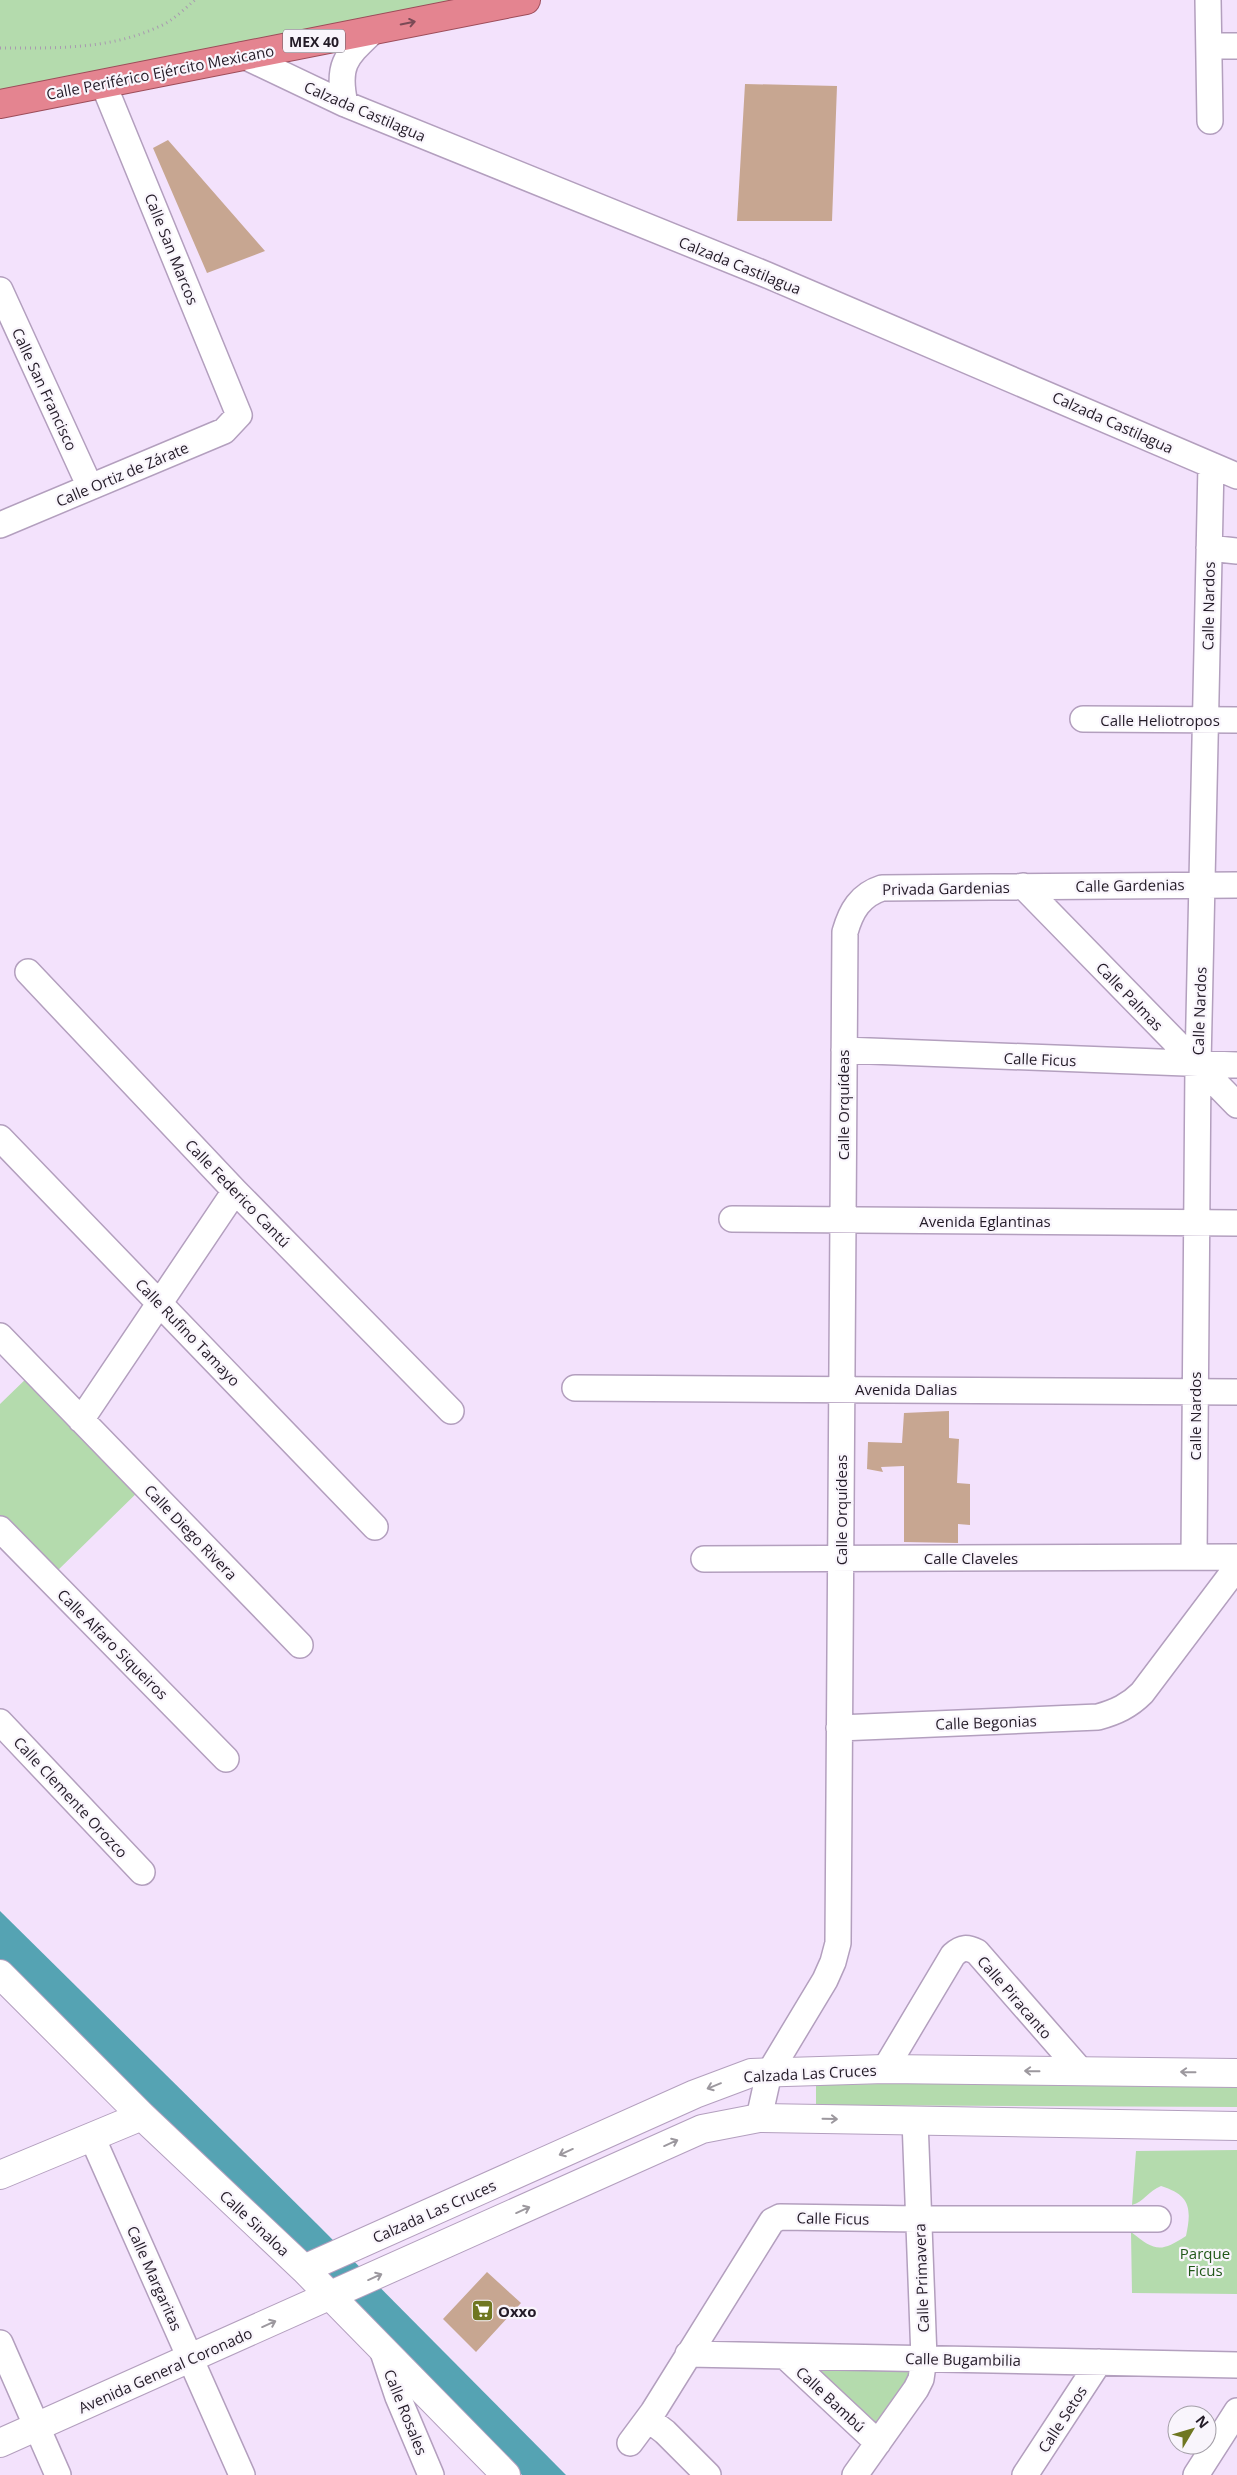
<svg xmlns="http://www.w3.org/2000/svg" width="1237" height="2475" font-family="'Open Sans',sans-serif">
<rect width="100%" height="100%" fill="#f3e2fc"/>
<path fill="#b4dbad" d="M 0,0 L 513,0 L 0,102 Z
M 31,1374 L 145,1485 L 53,1575 L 0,1523 L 0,1404 Z
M 1014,2082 L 1237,2084 L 1237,2107 L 816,2105 L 816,2085 Z
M 1237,2150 L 1237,2294 L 1132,2293 L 1131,2232 C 1155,2251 1160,2253 1186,2236 C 1192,2208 1190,2195 1161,2186 C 1148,2191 1144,2202 1132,2205 L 1136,2151 Z
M 790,2358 L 922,2361 L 878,2440 Z"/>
<path fill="#55a3b3" d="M 0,1911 L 319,2226 L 566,2475 L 522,2475 L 0,1961 Z"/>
<path fill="#c7a691" d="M 745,84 L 837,86 L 832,221 L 737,221 Z
M 168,140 L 265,251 L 207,273 L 153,148 Z
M 949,1411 L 949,1438 L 959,1439 L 957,1483 L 970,1484 L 970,1525 L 958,1524 L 958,1543 L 904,1542 L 904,1466 L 881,1467 L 883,1472 L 867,1469 L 868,1442 L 902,1443 L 904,1413 Z
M 487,2272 L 521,2303 L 476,2352 L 443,2319 Z"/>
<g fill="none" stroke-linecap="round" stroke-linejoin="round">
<defs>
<path id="minor" d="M 1208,0 L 1210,121
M 1209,46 L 1237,46
M 242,55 L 345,104 L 767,275 L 1237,476
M 345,104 C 336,63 347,56 375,29
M 0,290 L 90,487
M 0,525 L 224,431 L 239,415 L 103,83
M 1209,548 L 1237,551
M 1083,719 L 1237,720
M 1023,886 L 1237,1105
M 28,972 L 235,1191 L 451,1411
M 844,1050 L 1237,1065
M 0,1138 L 375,1527
M 732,1219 L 1237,1223
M 0,1336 L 300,1645
M 575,1388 L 1237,1392
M 81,1420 L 235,1191
M 0,1529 L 226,1759
M 1194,1557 L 1198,1065 L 1211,465
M 704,1559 L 1237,1557
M 0,1722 L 142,1872
M 839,1728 L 1098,1717 C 1116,1712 1129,1706 1142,1693 L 1237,1567
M 885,2069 L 953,1955 C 962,1947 967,1947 977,1952 L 1081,2071
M 759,2118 L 769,2073 L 825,1980 L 833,1962 L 838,1943 L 845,932 C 851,911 860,895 882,888 L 1237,885
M 92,2137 L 242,2475
M 0,2343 L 58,2475
M 382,2349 L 398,2397 L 431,2475
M 688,2354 L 1237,2365
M 785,2356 L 878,2443
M 648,2419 L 665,2432 L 708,2475
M 630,2443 L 653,2412 L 772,2221 L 780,2217 L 918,2219 L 1158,2219
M 855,2475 L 916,2389 L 921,2379 L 924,2358 L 915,2120
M 1025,2475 L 1099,2362
M 1196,2475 L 1237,2411"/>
<path id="tertiary" d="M 0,1974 L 142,2116 L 304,2269 L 506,2475
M 0,2175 L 142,2116
M 304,2269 L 695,2094 L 751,2073 L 885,2069 L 1237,2073
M 0,2443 L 702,2129 L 759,2118 L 1237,2126"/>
<path id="trunk" d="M 0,104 L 526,0"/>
</defs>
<use href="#minor" stroke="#b39fbe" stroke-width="28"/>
<use href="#tertiary" stroke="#b39fbe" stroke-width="30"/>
<use href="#trunk" stroke="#9c4c59" stroke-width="30"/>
<path stroke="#a89aaf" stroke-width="3" stroke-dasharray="1 4" stroke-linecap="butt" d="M 0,48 C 54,48 108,50 158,27 C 172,22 184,9 195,0"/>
<use href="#minor" stroke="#fff" stroke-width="25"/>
<use href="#tertiary" stroke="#fff" stroke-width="28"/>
<use href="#trunk" stroke="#e48490" stroke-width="28"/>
</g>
<defs><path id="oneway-shaft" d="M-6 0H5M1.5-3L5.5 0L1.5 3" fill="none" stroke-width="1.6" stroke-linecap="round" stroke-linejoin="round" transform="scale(1.25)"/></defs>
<use stroke="#7a4a56" href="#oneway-shaft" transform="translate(408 23) rotate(-11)"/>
<g stroke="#9c989e">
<use href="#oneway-shaft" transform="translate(1032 2071) rotate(-179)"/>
<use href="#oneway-shaft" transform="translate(1188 2072) rotate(-179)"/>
<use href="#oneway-shaft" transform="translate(714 2086) rotate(158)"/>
<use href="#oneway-shaft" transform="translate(830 2119) rotate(1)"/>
<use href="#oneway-shaft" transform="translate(671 2143) rotate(-24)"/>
<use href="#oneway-shaft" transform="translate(566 2152) rotate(156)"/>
<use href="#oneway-shaft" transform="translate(523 2210) rotate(-24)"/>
<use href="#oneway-shaft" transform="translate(375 2277) rotate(-24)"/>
<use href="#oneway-shaft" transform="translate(269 2324) rotate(-24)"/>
</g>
<defs>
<symbol id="supermarket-square" viewBox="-11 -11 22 22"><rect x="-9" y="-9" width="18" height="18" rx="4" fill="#6f7721" stroke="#f9f5fc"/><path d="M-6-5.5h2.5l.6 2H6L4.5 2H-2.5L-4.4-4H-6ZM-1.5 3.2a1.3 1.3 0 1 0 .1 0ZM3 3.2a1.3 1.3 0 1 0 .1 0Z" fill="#fff"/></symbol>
</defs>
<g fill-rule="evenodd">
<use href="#supermarket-square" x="470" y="2298" width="25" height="25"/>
</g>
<g text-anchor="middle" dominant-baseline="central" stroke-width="4.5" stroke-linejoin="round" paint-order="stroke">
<rect fill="#f9f5fc" stroke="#635c67" stroke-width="1" x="283" y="29.5" width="62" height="23" rx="4"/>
<g font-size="14" font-weight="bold" fill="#231b27">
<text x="314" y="41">MEX 40</text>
</g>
<g font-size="15" fill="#231b27" stroke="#f9f5fc">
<text transform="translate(160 72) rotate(-11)">Calle Periférico Ejército Mexicano</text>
<text transform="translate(365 111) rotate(23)">Calzada Castilagua</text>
<text transform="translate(172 249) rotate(68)">Calle San Marcos</text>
<text transform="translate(740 265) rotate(22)">Calzada Castilagua</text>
<text transform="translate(45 389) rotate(65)">Calle San Francisco</text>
<text transform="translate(1113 422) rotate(24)">Calzada Castilagua</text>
<text transform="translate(122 474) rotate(-23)">Calle Ortiz de Zárate</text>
<text transform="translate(1208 606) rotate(-89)">Calle Nardos</text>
<text x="1160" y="720">Calle Heliotropos</text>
<text transform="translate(1130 885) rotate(-1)">Calle Gardenias</text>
<text transform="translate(946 888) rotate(-1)">Privada Gardenias</text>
<text transform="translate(1130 996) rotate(46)">Calle Palmas</text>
<text transform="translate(1199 1011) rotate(-88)">Calle Nardos</text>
<text transform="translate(1040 1059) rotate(2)">Calle Ficus</text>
<text transform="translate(843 1105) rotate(-90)">Calle Orquídeas</text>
<text transform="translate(238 1193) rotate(46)">Calle Federico Cantú</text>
<text x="985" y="1221">Avenida Eglantinas</text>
<text transform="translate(188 1332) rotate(46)">Calle Rufino Tamayo</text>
<text x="906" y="1389">Avenida Dalias</text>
<text transform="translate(1195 1416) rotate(-90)">Calle Nardos</text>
<text transform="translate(841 1510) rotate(-90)">Calle Orquídeas</text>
<text transform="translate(191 1532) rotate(46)">Calle Diego Rivera</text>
<text x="971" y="1558">Calle Claveles</text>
<text transform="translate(113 1644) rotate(45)">Calle Alfaro Siqueiros</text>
<text transform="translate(986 1722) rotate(-2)">Calle Begonias</text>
<text transform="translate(71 1797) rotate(47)">Calle Clemente Orozco</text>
<text transform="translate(1015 1997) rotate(49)">Calle Piracanto</text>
<text transform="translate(810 2073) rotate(-3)">Calzada Las Cruces</text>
<text transform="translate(434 2211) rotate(-24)">Calzada Las Cruces</text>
<text transform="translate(833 2218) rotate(1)">Calle Ficus</text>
<text transform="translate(255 2223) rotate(43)">Calle Sinaloa</text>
<text transform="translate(155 2278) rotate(66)">Calle Margaritas</text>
<text transform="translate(921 2278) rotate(-92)">Calle Primavera</text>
<text transform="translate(963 2359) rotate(1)">Calle Bugambilia</text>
<text transform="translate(165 2370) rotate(-24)">Avenida General Coronado</text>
<text transform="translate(831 2399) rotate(43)">Calle Bambú</text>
<text transform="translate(406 2412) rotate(68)">Calle Rosales</text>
<text transform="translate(1062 2419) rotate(-57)">Calle Setos</text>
</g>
<g font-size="15" fill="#215819" stroke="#f9f5fc">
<text x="1205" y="2253">Parque<tspan x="1205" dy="17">Ficus</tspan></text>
</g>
<g font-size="15" font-weight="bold" fill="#231b27" stroke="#f9f5fc" text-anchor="start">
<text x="498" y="2311">Oxxo</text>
</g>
</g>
<g transform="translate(1192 2430) rotate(52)"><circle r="24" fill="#f9f5fc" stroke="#a39ea7"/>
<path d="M0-4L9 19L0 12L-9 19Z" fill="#6f7721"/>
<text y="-8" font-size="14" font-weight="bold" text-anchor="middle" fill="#231b27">N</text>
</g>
</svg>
